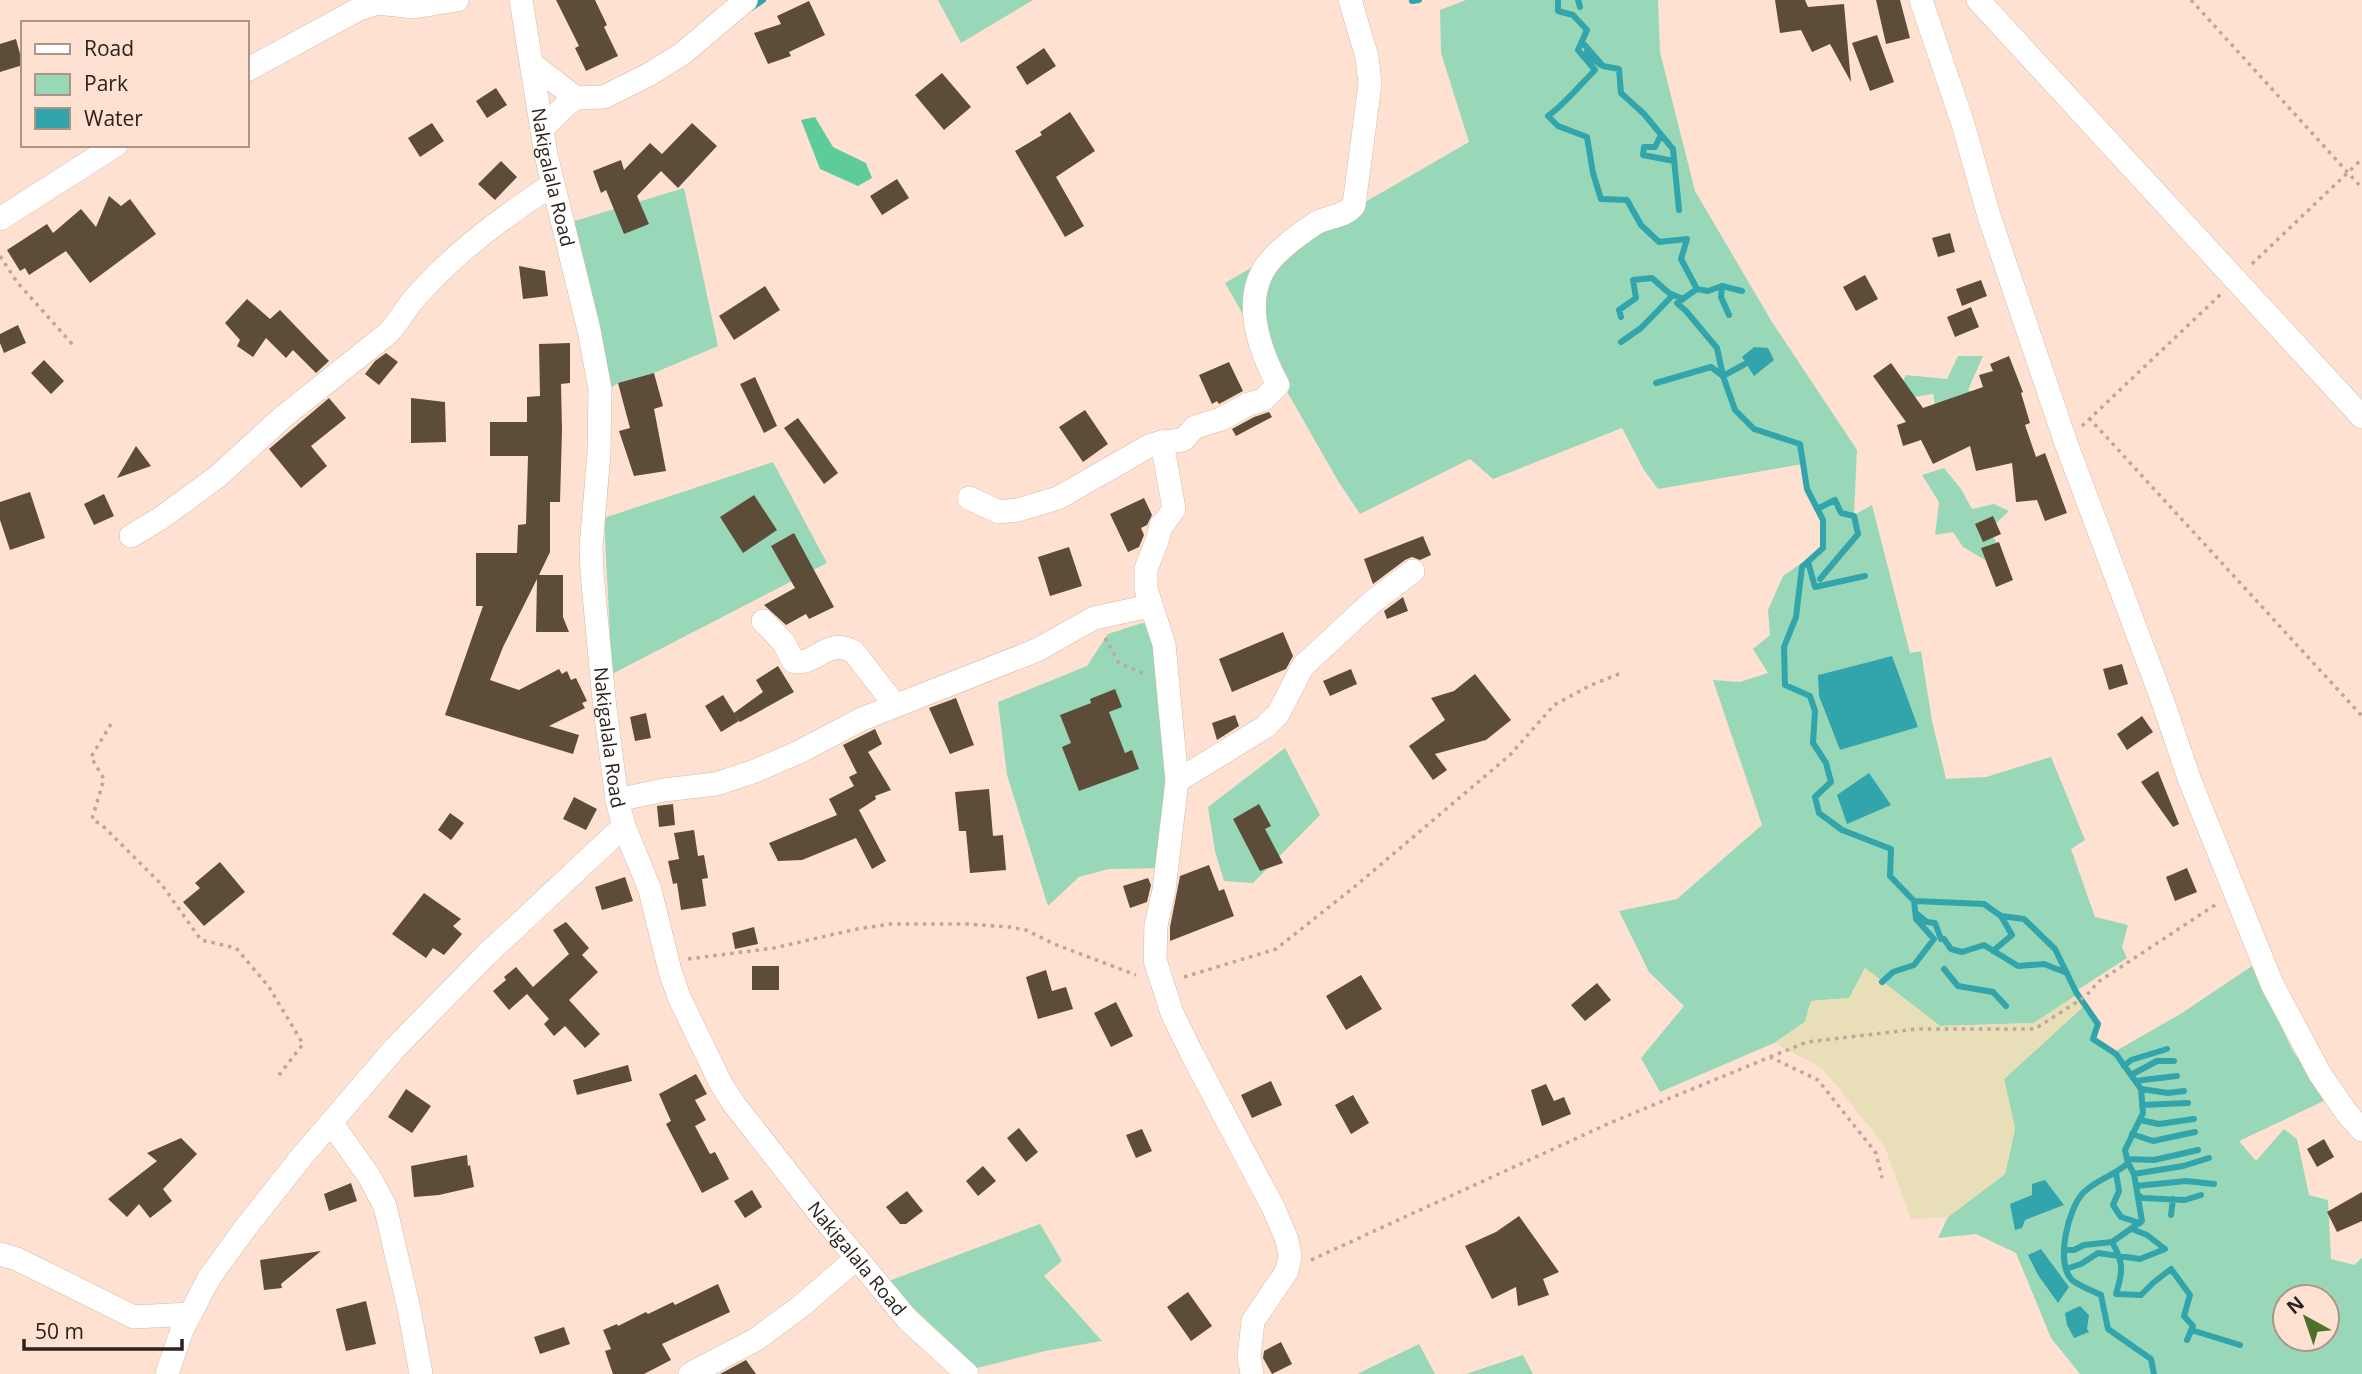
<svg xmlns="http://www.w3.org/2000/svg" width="2362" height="1374" font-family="'Open Sans',sans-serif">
<rect width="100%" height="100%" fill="#ffe1d2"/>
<path fill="#98d8b8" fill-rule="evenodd" d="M 938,0 L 1033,0 L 961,43 Z
M 1466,0 L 1658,0 L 1660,52 L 1695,191 L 1772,322 L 1857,450 L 1854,515 L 1872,505 L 1910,653 L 1921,651 L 1932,721 L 1946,779 L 1986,777 L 2051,757 L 2085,840 L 2071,849 L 2095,917 L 2128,925 L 2122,947 L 2127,958 L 2076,991 L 2078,994 L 2034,1023 L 1940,1026 L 1865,968 L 1849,998 L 1811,1001 L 1805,1022 L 1774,1043 L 1660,1092 L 1641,1058 L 1684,1006 L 1649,972 L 1619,911 L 1677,899 L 1762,825 L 1713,680 L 1740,682 L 1768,673 L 1753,649 L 1770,635 L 1768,610 L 1783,576 L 1823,548 L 1823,520 L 1807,489 L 1803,464 L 1658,489 L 1644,470 L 1622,428 L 1493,479 L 1470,459 L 1360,514 L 1338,481 L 1225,283 L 1469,142 L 1441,53 L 1440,10 ZM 1876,660 L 1868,741 L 1840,750 L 1818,675 Z
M 684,188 L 718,346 L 654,373 L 618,383 L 607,391 L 568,223 Z
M 1958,356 L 1983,356 L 1968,390 L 1994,407 L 1937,415 L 1933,394 L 1907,398 L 1901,384 L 1906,375 L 1947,379 Z
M 773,462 L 827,563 L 612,674 L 604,518 Z
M 1944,468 L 1961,489 L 1972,509 L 1994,504 L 2009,511 L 1989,530 L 2003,553 L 1987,561 L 1963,547 L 1953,532 L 1935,535 L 1939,502 L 1922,475 Z
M 1142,623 L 1157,625 L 1167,698 L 1170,868 L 1109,869 L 1079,877 L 1048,906 L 1007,775 L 998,702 L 1087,666 L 1108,634 Z
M 1285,748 L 1320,815 L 1253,883 L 1224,881 L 1215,851 L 1208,807 Z
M 2252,966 L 2293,1051 L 2326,1100 L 2239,1141 L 2256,1161 L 2284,1129 L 2297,1139 L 2309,1195 L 2328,1200 L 2331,1259 L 2354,1265 L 2362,1258 L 2362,1374 L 2080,1374 L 2051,1338 L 2016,1253 L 1976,1234 L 1938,1238 L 1948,1217 L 2005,1174 L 2015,1129 L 2004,1079 L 2085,1005 L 2098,1024 L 2093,1039 L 2114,1052 L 2182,1013 ZM 2285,1297 L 2327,1297 L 2327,1339 L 2285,1339 Z
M 1040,1224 L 1062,1261 L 1044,1276 L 1102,1341 L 1045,1351 L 977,1368 L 886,1282 Z
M 1419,1344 L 1435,1374 L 1357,1374 Z
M 1523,1355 L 1533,1374 L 1466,1374 Z"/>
<path fill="#5ecb9a" d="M 815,117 L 833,147 L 866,163 L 872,178 L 858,186 L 820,169 L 801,120 Z"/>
<path fill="#e8dfb9" d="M 1865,968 L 1940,1026 L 2034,1023 L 2078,994 L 2085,1005 L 2004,1079 L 2015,1129 L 2005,1174 L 1948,1217 L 1911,1219 L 1884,1145 L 1822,1068 L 1774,1043 L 1805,1022 L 1811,1001 L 1849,998 Z"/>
<path fill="#31a4ac" d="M 1754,347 L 1768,348 L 1774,360 L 1754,376 L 1742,357 Z
M 1892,656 L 1918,727 L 1840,750 L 1819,696 L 1818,675 Z
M 1869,773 L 1891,805 L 1847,824 L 1837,795 Z
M 2045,1180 L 2064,1205 L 2025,1220 L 2022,1228 L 2015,1230 L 2010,1204 L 2032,1195 L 2032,1184 Z
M 2041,1249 L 2069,1287 L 2058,1303 L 2038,1275 L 2028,1255 Z
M 2080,1306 L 2089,1315 L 2087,1329 L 2089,1332 L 2074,1338 L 2067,1325 L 2065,1313 Z"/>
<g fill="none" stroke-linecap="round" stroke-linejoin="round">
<path stroke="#31a4ac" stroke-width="6" d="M 1558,0 L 1558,11 L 1573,15 L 1587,30 L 1578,50 L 1595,70 C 1579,86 1566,103 1548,116 L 1558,126 L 1587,137 L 1593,173 L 1601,199 L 1627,200 L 1641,225 L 1659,242 L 1687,239 L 1681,259 L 1697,289 L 1677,303 L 1686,311 L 1717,348 L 1723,376 L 1735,410 L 1754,429 L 1800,444 L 1807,489 L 1823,520 L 1823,548 L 1802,567 L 1796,617 L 1784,647 L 1785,685 L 1810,696 L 1815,711 L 1813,743 L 1826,763 L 1831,782 L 1815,797 L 1819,813 L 1842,830 L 1891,849 L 1890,876 L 1914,901 L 1984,904 L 2001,916 L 2024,919 L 2055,949 L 2076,992 L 2098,1024 L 2093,1039 L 2116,1054 L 2141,1089 L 2143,1113 L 2125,1150 L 2128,1163 C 2114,1176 2097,1179 2083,1193 C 2068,1209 2055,1263 2072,1280 C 2079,1286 2093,1291 2101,1295 L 2108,1329 L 2151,1359 L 2154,1374
M 1578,0 L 1580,7
M 1412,1 L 1419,0
M 751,8 L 763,0
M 1582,42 L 1603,66 L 1619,69 L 1621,93 L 1644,114 L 1673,149 L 1679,210
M 1588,49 L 1586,54 L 1601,65
M 1661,135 L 1655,147 L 1644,147 L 1643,155 L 1674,161
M 1722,286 L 1721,297 L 1729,315
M 1697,289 L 1708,291 L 1722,286 L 1742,291
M 1621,317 L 1619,310 L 1636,298 L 1633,280 L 1652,278 L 1669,293 L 1683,299
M 1621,342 L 1641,328 L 1673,295
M 1656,383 L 1711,367 L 1723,376 L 1745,364
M 1817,509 L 1835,500 L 1841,513 L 1854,516 L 1858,534 L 1820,579
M 1808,562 L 1815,587 L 1865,576
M 1916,913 L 1927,922 L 1935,923 L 1941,939 L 1944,939 L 1951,949 L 1962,952 L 1984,945 L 2018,966 L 2044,964 L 2067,973
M 1993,951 L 2012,935 L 2001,916
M 1944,969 L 1958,986 L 1993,992 L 2006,1006
M 1882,982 L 1893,972 L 1914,965 L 1934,939 L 1916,919 L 1914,901
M 2124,1066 L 2131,1060 L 2167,1049
M 2131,1075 L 2157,1061 L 2174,1061
M 2135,1081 L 2177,1076
M 2141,1089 L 2168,1093 L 2184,1091
M 2142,1105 L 2188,1103
M 2140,1120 L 2159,1124 L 2194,1119
M 2132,1134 L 2153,1141 L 2195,1132
M 2127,1159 L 2154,1160 L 2198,1150
M 2116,1173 L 2119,1191 L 2113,1205 L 2121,1217 L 2140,1223
M 2134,1174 L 2183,1166 L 2209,1158
M 2136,1186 L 2186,1181 L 2214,1184
M 2138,1195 L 2142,1198 L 2185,1200 L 2201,1195
M 2171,1215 L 2173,1199
M 2112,1242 L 2142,1221 L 2134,1174 L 2128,1163
M 2065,1250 L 2074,1250 L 2084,1245 L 2112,1242 C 2124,1263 2123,1271 2116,1294 L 2141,1295 L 2153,1283 L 2171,1269 L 2190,1295 L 2184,1316 L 2193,1326 L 2187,1340
M 2066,1269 L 2081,1264 L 2098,1253 L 2140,1259 L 2165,1249 L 2147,1235 L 2132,1229
M 2191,1330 L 2240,1345"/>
</g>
<path fill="#5d4c38" d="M 556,0 L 595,0 L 607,25 L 604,27 L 618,56 L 586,71 L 575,48 L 579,46 Z
M 1775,0 L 1805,0 L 1808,7 L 1844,4 L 1851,82 L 1830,44 L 1812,52 L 1801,30 L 1780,33 Z
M 1876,0 L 1900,0 L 1910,38 L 1886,44 Z
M 809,1 L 825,35 L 789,52 L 791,56 L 768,64 L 754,33 L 781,24 L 777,16 Z
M 1877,35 L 1894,82 L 1870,91 L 1852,43 Z
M 16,39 L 23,65 L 0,72 L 0,44 Z
M 1044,48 L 1056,66 L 1027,85 L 1016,67 Z
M 942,73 L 971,107 L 944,130 L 915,95 Z
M 496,88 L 507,105 L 487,118 L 476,101 Z
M 1070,112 L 1095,151 L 1056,177 L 1084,226 L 1065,237 L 1015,151 L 1042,135 L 1040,132 Z
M 432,123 L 444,141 L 420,157 L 408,138 Z
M 692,123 L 717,146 L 678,188 L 661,171 L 637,196 L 649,224 L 624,234 L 606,190 L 601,193 L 593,171 L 621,160 L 624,170 L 650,143 L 662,154 Z
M 501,161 L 517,177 L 495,200 L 478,184 Z
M 897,179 L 909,198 L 882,215 L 870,196 Z
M 109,196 L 121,206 L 130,199 L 156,234 L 90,283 L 66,251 L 29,275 L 25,268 L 20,271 L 7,250 L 47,224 L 53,233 L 81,209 L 96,227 Z
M 1950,233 L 1955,252 L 1938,257 L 1932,238 Z
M 519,266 L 545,271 L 548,296 L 523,299 Z
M 1865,275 L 1878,299 L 1856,311 L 1843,287 Z
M 1981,280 L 1987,296 L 1962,306 L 1956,289 Z
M 765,286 L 780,310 L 734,340 L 719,316 Z
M 247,299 L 270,319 L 280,310 L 329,361 L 316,373 L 293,350 L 286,358 L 266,338 L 253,357 L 237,346 L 240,340 L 225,323 Z
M 1971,307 L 1979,327 L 1955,337 L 1947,317 Z
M 18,325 L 26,343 L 4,353 L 0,343 L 0,334 Z
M 570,343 L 570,383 L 561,384 L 562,430 L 560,502 L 550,502 L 550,552 L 539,575 L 563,575 L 563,617 L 569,632 L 536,632 L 537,579 L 503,647 L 490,680 L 519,690 L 559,669 L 562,674 L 567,671 L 571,680 L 576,678 L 587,701 L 582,703 L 585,708 L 549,726 L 579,735 L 573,754 L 445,715 L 483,606 L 476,606 L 476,553 L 517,553 L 518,525 L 526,524 L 528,456 L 490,456 L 490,422 L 527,422 L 527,397 L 540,396 L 539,344 Z
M 386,353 L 398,362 L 379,385 L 365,374 L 375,361 Z
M 2009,356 L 2023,392 L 2021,393 L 2030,423 L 2025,425 L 2036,457 L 2045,453 L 2067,513 L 2045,521 L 2037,500 L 2016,502 L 2012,463 L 1976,471 L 1970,446 L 1933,464 L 1921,440 L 1903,446 L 1897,425 L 1906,422 L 1873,376 L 1891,363 L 1923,408 L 1983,387 L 1979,375 L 1993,371 L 1990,364 Z
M 44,360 L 64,381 L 51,394 L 31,373 Z
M 1229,362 L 1243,391 L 1219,404 L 1217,401 L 1212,404 L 1199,375 Z
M 654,373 L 663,406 L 654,409 L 666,471 L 634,476 L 619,431 L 630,428 L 618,383 Z
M 755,377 L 777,426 L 764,433 L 740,384 Z
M 329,398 L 346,418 L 311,446 L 327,466 L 301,488 L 269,449 Z
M 411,398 L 445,402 L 446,442 L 411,443 Z
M 1085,410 L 1108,444 L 1083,462 L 1059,427 Z
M 1269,412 L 1272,417 L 1236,436 L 1232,429 L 1254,417 Z
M 798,418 L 838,473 L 824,484 L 784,428 Z
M 136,446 L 151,466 L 117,478 Z
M 30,492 L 45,538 L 10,550 L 0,520 L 0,502 Z
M 104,494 L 114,516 L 94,525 L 84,504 Z
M 754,495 L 777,530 L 743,553 L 720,517 Z
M 1144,498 L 1152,515 L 1147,525 L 1141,528 L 1144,535 L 1139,547 L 1128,552 L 1110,514 Z
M 1993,516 L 2001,534 L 1983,542 L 1975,524 Z
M 794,533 L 834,607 L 809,619 L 806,614 L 786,625 L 764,605 L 795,588 L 771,546 Z
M 1423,536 L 1431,555 L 1420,560 L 1412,557 L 1405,560 L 1373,584 L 1364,559 Z
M 1999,542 L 2013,580 L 1996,587 L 1981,548 Z
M 1069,547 L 1082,586 L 1050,596 L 1038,557 Z
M 1403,597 L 1408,611 L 1387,619 L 1384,611 Z
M 1283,632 L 1293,656 L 1286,669 L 1232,692 L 1219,659 Z
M 2122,664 L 2128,684 L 2109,690 L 2103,669 Z
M 778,666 L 794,692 L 740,722 L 734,713 L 763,692 L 756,680 Z
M 1351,669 L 1357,684 L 1330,696 L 1323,681 Z
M 1475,674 L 1511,720 L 1486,740 L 1435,754 L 1447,770 L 1433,780 L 1409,746 L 1445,720 L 1431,698 L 1454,691 Z
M 1115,689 L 1122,707 L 1109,712 L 1125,753 L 1132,750 L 1139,769 L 1079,791 L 1062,747 L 1071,743 L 1060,715 L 1091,703 L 1090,699 Z
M 723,695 L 739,721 L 721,732 L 705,706 Z
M 956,698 L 974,745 L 950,754 L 929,708 Z
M 646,713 L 651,738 L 635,741 L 630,717 Z
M 1235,715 L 1239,726 L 1217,740 L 1212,723 Z
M 2142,716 L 2153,732 L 2127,750 L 2117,734 Z
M 875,729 L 882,744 L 868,752 L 891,790 L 875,796 L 876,799 L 859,810 L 886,861 L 872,869 L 856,838 L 802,860 L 778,861 L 769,843 L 837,815 L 829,799 L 854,786 L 849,777 L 857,773 L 843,745 Z
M 2158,771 L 2179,824 L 2173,827 L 2141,782 Z
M 989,789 L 993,836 L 1003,835 L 1006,870 L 970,873 L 966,831 L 959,831 L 955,792 Z
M 574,797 L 597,809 L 586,830 L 563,819 Z
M 673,804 L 675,825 L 659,827 L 657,806 Z
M 1259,804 L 1271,826 L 1265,829 L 1283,863 L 1260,871 L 1233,819 Z
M 450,813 L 464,823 L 451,840 L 438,830 Z
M 694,830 L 698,856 L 704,855 L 708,878 L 702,879 L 706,906 L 681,910 L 677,883 L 673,884 L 668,861 L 679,859 L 674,833 Z
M 220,862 L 245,892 L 204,926 L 183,902 L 200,888 L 195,883 Z
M 1209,865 L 1219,891 L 1224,889 L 1234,916 L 1170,941 L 1170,927 L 1180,876 Z
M 2187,868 L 2197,892 L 2175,901 L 2166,877 Z
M 625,877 L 633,901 L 602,910 L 595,887 Z
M 1148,878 L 1151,885 L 1147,902 L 1130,908 L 1123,886 Z
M 424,893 L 461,919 L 453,926 L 462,934 L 444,955 L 433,948 L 426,958 L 392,934 Z
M 566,922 L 589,948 L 582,955 L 598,972 L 569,1000 L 600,1034 L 585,1048 L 565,1026 L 554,1036 L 544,1024 L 549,1019 L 527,994 L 509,1010 L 493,991 L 506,980 L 504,977 L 516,967 L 533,987 L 569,954 L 553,930 Z
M 754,927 L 758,944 L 735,949 L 732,933 Z
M 752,966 L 779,966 L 779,990 L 752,990 Z
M 1046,970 L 1052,991 L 1066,987 L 1073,1009 L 1038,1019 L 1026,977 Z
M 1361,975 L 1382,1009 L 1346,1030 L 1326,996 Z
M 1597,983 L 1611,1000 L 1585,1021 L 1571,1005 Z
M 1116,1002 L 1133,1036 L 1111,1047 L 1094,1013 Z
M 628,1065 L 632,1081 L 577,1095 L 573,1080 Z
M 696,1074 L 707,1094 L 695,1100 L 706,1120 L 695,1126 L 710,1154 L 715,1152 L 729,1179 L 702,1193 L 666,1124 L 671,1121 L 659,1094 Z
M 1271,1081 L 1282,1105 L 1252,1118 L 1241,1095 Z
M 1546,1084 L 1554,1101 L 1564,1097 L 1571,1114 L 1542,1126 L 1531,1090 Z
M 406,1089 L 431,1106 L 412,1133 L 388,1117 Z
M 1353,1095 L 1369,1123 L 1351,1134 L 1335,1105 Z
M 1019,1128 L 1038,1152 L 1026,1162 L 1007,1138 Z
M 1142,1129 L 1152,1151 L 1136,1158 L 1126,1135 Z
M 181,1138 L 197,1154 L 163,1189 L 172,1201 L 150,1218 L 139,1204 L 127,1217 L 108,1199 L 157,1161 L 147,1153 Z
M 2324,1139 L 2334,1157 L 2317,1167 L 2307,1149 Z
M 467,1155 L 468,1166 L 470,1165 L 474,1187 L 439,1195 L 414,1197 L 411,1166 Z
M 983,1166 L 996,1181 L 978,1196 L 966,1181 Z
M 351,1183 L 357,1201 L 329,1211 L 324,1194 Z
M 752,1190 L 762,1207 L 745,1218 L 734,1201 Z
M 907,1191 L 923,1211 L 906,1224 L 900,1224 L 886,1207 Z
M 2362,1192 L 2362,1221 L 2337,1232 L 2327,1212 Z
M 1519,1216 L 1559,1272 L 1543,1279 L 1549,1295 L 1518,1306 L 1516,1287 L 1492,1299 L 1465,1246 L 1496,1232 Z
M 321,1251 L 281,1284 L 282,1288 L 264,1290 L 260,1260 Z
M 718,1284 L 730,1312 L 662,1344 L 671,1360 L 644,1374 L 613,1374 L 605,1351 L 611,1349 L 603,1330 L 617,1324 L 618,1326 L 646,1312 L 648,1314 L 673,1302 L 675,1305 Z
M 1188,1292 L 1212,1326 L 1191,1341 L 1167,1307 Z
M 366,1301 L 376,1344 L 346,1351 L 336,1309 Z
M 564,1327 L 570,1344 L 540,1354 L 534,1337 Z
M 1281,1342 L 1292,1364 L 1272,1374 L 1263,1358 L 1264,1351 Z
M 746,1360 L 756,1374 L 720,1374 Z"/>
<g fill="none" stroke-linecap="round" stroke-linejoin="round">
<defs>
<g id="street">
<path id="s1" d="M 521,0 L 546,155 L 589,330 L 600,389 L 599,453 L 591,547 L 592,573 L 604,700 L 617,800 L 624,826 L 650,890 L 670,971 L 679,997 L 721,1084 L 734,1104 L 820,1214 L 908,1320 L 967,1374"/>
<path d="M 1921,0 L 1963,124 L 1989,216 L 2066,443 L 2162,699 L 2190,781 L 2272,984 L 2320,1074 L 2346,1112 L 2362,1130"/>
<path d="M 1978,0 L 2362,417"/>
<path d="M 532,64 L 576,98 L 604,97 L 650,74 L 682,54 L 746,0"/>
<path d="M 247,70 L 359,9 L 378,3 L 414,7 L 457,0"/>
<path d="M 542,129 L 566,105 L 576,98"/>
<path d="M 0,219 L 116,145"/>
<path d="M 969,498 L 999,512 L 1018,510 L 1058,498 L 1149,446 L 1162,442"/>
<path d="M 131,536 L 161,518 L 217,477 L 283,417 L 387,334 C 398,324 404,310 414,299 C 453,254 502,217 552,185"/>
<path d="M 763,621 L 784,643 L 793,661 C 816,667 827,636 854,652 L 895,705"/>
<path d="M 1177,781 L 1265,727 L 1278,714 L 1303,666 L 1371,603 L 1413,571"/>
<path d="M 617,800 L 664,790 L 716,784 L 755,771 L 799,752 L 862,719 L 1037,650 L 1094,618 L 1150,606"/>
<path d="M 332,1124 L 369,1176 L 385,1206 L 409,1309 L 421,1374"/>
<path d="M 0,1254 L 17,1259 L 134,1317 L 190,1314"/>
<path d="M 167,1374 L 182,1330 L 209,1278 L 246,1227 L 303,1155 L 395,1048 L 442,1000 L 486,955 L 624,826"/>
<path d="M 690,1374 L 755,1340 L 800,1307 L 857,1258"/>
<path d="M 1252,1374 L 1249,1357 L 1253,1321 L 1287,1271 L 1290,1256 L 1287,1240 L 1274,1209 L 1192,1054 L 1172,1013 L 1155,960 L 1156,925 L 1164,890 L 1177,781 L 1164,644 L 1146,589 L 1146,569 L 1158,538 L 1161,525 L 1165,522 L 1174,509 L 1162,442 L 1183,440 L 1195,427 L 1221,419 L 1249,404 L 1263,400 L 1278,385 C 1260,351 1242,302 1266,266 C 1276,251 1301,233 1316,223 C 1328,216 1346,217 1354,205 L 1370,84 L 1367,57 L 1350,0"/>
</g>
</defs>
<use href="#street" stroke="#d5b9aa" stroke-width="24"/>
<path stroke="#bea69a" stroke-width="3.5" stroke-dasharray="3.5 5" stroke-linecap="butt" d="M 2191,0 L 2362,188
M 0,256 L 17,282 L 73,345
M 2252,264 L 2362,159
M 2089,418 L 2362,716
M 2082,426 L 2221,294
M 1105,638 L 1119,663 L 1147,675
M 111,724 L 91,757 L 104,779 L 92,819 L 103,826 L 162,885 L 201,940 L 236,948 L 269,987 L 303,1044 L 276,1079
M 688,959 L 774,948 L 857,929 L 890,924 L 968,924 L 1009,927 L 1026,930 L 1054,944 L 1136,975
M 1184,977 L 1276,949 L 1353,888 L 1510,755 L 1554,705 L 1591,685 L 1621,673
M 1770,1057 L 1807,1042 L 1917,1029 L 2035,1029 L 2086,996 L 2098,982 L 2218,903
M 1311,1260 L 1612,1122 L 1770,1057 L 1818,1080 L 1876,1153 L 1882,1178"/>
<use href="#street" stroke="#fff" stroke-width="23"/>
</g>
<g text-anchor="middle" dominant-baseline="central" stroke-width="7" stroke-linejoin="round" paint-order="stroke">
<g font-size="19" fill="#2c221c" stroke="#ffe1d2">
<text stroke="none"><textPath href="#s1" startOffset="180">Nakigalala Road</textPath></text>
<text stroke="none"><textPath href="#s1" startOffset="747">Nakigalala Road</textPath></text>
<text stroke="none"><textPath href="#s1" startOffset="1335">Nakigalala Road</textPath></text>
</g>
</g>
<rect x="21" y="21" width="228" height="126" fill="#ffe1d2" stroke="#ab9589" stroke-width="2"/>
<rect x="35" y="44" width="35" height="10" fill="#ffffff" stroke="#ab9589" stroke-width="2"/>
<text x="84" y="56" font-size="21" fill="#2c221c">Road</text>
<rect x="35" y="74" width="35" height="21" fill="#98d8b8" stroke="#ab9589" stroke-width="2"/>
<text x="84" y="91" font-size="21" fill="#2c221c">Park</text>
<rect x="35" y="108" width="35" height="21" fill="#31a4ac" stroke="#ab9589" stroke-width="2"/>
<text x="84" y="126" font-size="21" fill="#2c221c">Water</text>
<g transform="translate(2306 1318) rotate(320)"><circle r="33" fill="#ffe1d2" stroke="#ab9589" stroke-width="2"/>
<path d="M0-5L12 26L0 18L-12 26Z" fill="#4e7028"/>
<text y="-10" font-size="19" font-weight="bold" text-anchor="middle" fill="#2c221c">N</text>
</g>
<path d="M24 1339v10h158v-10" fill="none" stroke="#2c221c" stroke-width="3.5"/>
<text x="35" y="1339" font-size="21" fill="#2c221c" stroke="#ffe1d2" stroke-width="5" paint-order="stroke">50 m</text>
</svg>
